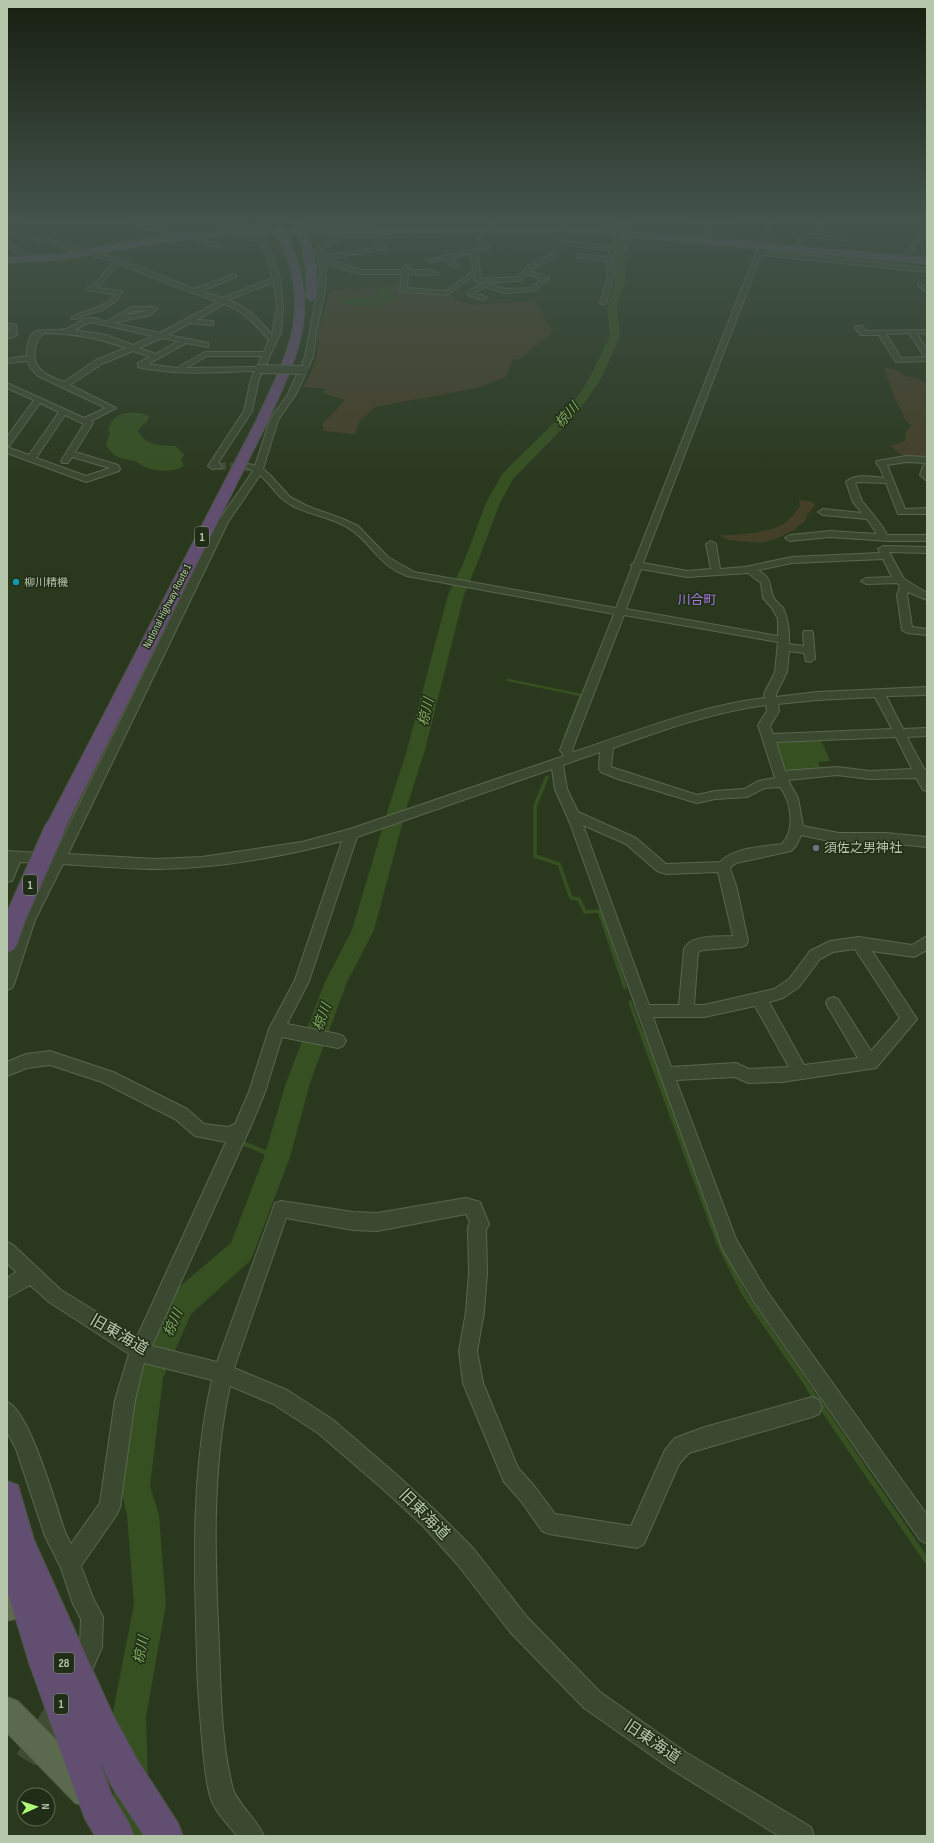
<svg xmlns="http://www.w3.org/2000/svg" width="934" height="1843" font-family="'Sofia Sans Condensed','Noto Sans JP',sans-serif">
<rect width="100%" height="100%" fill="#2a391e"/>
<path fill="#444028" d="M 391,285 L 406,289 L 451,294 L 454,296 L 454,299 L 472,305 L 534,301 L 553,332 L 518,360 L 513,359 L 506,377 L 477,388 L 375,407 L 359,422 L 355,434 L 324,431 L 322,424 L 345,400 L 323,393 L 327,389 L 303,387 L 309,377 L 317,357 L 317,336 L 330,291 Z
M 884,368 L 896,370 L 906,376 L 918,378 L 927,384 L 927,458 L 904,457 L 890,446 L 905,441 L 906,432 L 911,426 L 904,418 L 903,413 L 895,399 Z
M 799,500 L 813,502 L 815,506 L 807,515 L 805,521 L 794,530 L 775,539 L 761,543 L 729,540 L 719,535 C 735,536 770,533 783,524 C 790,520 795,513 800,506 Z"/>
<path fill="#365022" d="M 385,288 L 392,290 L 396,300 C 387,307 352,307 341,303 L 343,299 C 355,295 368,302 378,295 L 378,290 Z
M 127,413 L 141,413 L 149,416 L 148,420 L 138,430 C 145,447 160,445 176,446 L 184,455 L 181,460 L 184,466 C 172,472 161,472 148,468 C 143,467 139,463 134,461 C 121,458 113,458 106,445 L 110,433 L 108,429 C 112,418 116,415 127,413 Z
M 821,740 L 830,761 L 818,762 L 820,768 L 790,771 L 784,769 L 777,745 L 779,742 Z"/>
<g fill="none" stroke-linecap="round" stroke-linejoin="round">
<path stroke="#365022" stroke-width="2.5" d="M 508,680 L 581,695 L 565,736"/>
<path stroke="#365022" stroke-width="3.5" d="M 547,777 L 535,806 L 535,856 L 559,864 L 571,898 L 579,899 L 585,912 L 599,911 L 625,987
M 630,1002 L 642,1035"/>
<path stroke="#365022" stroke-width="4.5" d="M 642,1034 L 719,1244 L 744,1294 L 811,1391
M 240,1142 L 277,1157"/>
<path stroke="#365022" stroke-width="5.5" d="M 810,1390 L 927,1561"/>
<path fill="#365022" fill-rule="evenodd" d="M 622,221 L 630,221 L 633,228 L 633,238 L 625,255 L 625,282 L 617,307 L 620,336 L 602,377 L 588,398 L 570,421 L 513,479 L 500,503 L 477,564 L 464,595 L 425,750 L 407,806 L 374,930 L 347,982 L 310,1083 L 290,1157 L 254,1252 L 250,1261 L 191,1314 L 163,1378 L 150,1486 L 159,1515 L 166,1604 L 146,1717 L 150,1836 L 114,1836 L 112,1717 L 134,1604 L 127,1515 L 120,1486 L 135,1377 L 171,1294 L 231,1243 L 264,1157 L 286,1083 L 325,982 L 352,930 L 389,806 L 407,750 L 448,595 L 463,564 L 486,503 L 502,474 L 562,415 L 580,393 L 590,377 L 610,336 L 607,307 L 615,282 L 615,255 L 623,238 L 625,228 Z"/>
<path stroke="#3f4e33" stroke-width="8" stroke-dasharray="8 4" stroke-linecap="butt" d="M 218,466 L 249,467"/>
<path stroke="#3f4e33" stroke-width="22" stroke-dasharray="22 11" stroke-linecap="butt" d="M 26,1760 L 59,1705"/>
<defs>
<path id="minor" d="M 26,221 L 90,221 L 148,225 L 192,233 L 200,239 L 222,245 L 219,247 L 196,241 L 187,236 L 148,229 L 29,223 Z
M 486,221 L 492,221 L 496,232 L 492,232 Z
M 619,221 L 625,221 L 622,238 L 613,255 L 614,275 L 606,303 L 603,305 L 600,303 L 608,275 L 607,261 L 579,258 L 576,256 L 579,254 L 607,257 L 610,250 C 590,248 563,249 549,232 L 553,228 L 559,236 L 572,242 L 612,246 L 616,238 Z
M 690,221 L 740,224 L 743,226 L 740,228 L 711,226 L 708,242 L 705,244 L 702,242 L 705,225 Z
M 766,221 L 772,221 L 763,251 L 927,268 L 927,272 L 761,255 L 643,563 L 687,571 L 711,569 L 706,544 L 711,541 L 716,544 L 720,569 L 745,567 L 792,557 L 880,553 L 878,549 L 883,546 L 927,547 L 927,553 L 889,552 L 904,579 L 927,593 L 927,600 L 908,592 L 907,595 L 912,627 L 927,629 L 927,635 L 907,633 L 902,630 L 897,595 L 900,586 L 897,583 L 866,584 L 861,581 L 866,578 L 892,577 L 883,559 L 792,563 L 758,570 C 773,580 768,582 773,596 C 774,601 780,604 783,608 C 789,620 789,631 789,644 L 804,646 L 803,633 L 804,631 L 812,631 L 813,633 L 815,659 L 810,662 L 806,661 L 804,653 L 789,651 L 787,672 L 776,694 L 776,697 L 817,692 L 927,687 L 927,695 L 886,696 L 903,729 L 927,728 L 927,736 L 907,737 L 924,769 L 927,769 L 927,791 L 923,790 L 916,778 L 870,779 L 837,775 L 788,780 L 798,798 L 803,826 L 839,833 L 886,833 L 927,837 L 927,847 L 886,843 L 839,843 L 801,835 L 796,846 L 791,851 L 736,863 L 730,868 L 737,889 L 748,941 L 746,945 L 741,947 L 703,950 L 698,952 L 694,1005 L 704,1005 L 774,989 L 789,979 L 810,951 L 830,941 L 859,937 L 912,945 L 927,936 L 927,950 L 914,957 L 872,951 L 917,1019 L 876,1068 L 782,1082 L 748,1083 L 735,1077 L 676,1080 L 736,1239 L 766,1290 L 927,1515 L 927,1544 L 920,1540 L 754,1302 L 723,1250 L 570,823 L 555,789 L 552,769 L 357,837 L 309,981 L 287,1024 L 338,1034 L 343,1036 L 346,1041 L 343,1046 L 338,1048 L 282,1037 L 265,1092 L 250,1128 L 152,1346 L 217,1362 L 275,1203 L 281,1201 L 353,1212 L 377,1213 L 466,1198 L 480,1202 L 489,1224 L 486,1230 L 487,1273 L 484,1312 L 477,1351 L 483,1383 L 518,1468 L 535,1487 L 555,1514 L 631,1526 L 665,1450 L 675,1438 L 705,1427 L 812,1397 L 819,1400 L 822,1407 L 819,1414 L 812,1417 L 689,1453 L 679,1464 L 644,1544 L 637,1548 L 549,1534 L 542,1531 L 521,1501 L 504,1482 L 463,1383 L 459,1351 L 466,1312 L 469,1273 L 468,1227 L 470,1222 L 466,1214 L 377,1231 L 353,1230 L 286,1218 L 234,1368 L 287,1390 L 332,1419 L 398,1476 L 437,1512 L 473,1548 L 527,1617 L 600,1692 L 687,1753 L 811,1827 L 814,1836 L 779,1836 L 671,1769 L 584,1708 L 511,1633 L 457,1564 L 423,1526 L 384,1490 L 318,1433 L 273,1404 L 230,1386 C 211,1471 215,1560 219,1647 C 221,1693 221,1744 233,1789 C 236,1801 258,1821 264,1836 L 237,1836 C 228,1824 214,1811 210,1796 C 205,1778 204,1758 202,1739 C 200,1712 197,1685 197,1657 C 194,1565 191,1471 212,1380 L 144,1363 L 135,1400 L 120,1507 L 117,1514 L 81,1566 L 93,1598 L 103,1617 L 102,1647 L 93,1668 L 85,1671 L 77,1668 L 74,1660 L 80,1646 L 81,1619 L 73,1604 L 61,1568 L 45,1536 L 16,1449 L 7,1432 L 7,1402 C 30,1411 56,1506 65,1532 L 71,1544 L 100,1503 L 115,1400 L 129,1354 L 49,1302 L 30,1285 L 7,1298 L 7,1278 L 16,1272 L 7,1263 L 7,1242 L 13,1245 L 61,1290 L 137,1337 L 226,1142 L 195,1136 L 175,1119 L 102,1082 L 50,1065 L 27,1068 L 7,1076 L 7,1062 L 26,1054 L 50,1051 L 113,1072 L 187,1109 L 204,1124 L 228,1127 L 235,1124 L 249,1092 L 269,1029 L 295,980 L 342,841 C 282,857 219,868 157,869 C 126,869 94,866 63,864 L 35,920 L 14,984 L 12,988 L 7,990 C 7,980 5,969 7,959 C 13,930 34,889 50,863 L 20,862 L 12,881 L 7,882 L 7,851 L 55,854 L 218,522 L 253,471 L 245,467 L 249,464 L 255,466 L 270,420 L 288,394 L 305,357 L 321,272 L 316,247 L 341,234 L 442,232 L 454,230 L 454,232 L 443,236 L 381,237 L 381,240 L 388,248 L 387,249 L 333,258 L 334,261 L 360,270 L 403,270 L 403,267 L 406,265 L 409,267 L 409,270 L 428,270 L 438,273 L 438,275 C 429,276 418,274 408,274 L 407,288 L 446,291 L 473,271 L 471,253 L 453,258 L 454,263 L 458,266 L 455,268 L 449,265 L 447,259 L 431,262 L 428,260 L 483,247 L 472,231 L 473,230 L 477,230 L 490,248 L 477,251 L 481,279 L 518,277 L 528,266 L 551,254 L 551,252 L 555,252 L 557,255 L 530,271 L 549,278 L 535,291 L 506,293 L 485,287 L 473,293 L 486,297 L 487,298 L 484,300 L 468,295 L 466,292 L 485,283 L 506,289 L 531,288 L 541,279 L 527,274 L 520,281 L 478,283 L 475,281 L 474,275 L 447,295 L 403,292 L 400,290 L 402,274 L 359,274 L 326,264 L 325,290 L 316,333 L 313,357 L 296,394 L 278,420 L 263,469 L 270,475 L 290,497 L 307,506 L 343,519 L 358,526 L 388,557 L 414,572 L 616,608 L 632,567 L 631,565 L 634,563 L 764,232 ZM 375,237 L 375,240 L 381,247 L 329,255 L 326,257 L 327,260 L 321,249 L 342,238 ZM 260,475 C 272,485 278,499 293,506 C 312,516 336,518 353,531 C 374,547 379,565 407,576 L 614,614 L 560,750 L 564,756 L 350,829 L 302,842 L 202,857 L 156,859 L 68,854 L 228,522 ZM 641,569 L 687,577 L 748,573 L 761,583 L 763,598 L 772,608 L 778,619 L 778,636 L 626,609 ZM 624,615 L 778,642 L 775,672 L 764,694 L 765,698 C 699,706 637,731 574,752 L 572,750 ZM 875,697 L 892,729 L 773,734 L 770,726 L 779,711 L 778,704 L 817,700 ZM 766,705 L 767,711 L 758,725 L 775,778 L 758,781 L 744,789 L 715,791 L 697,795 L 611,767 L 613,748 C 663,730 713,712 766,705 ZM 896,737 L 912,769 L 870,771 L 837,767 L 785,771 L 776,742 ZM 600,752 L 599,769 L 601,772 L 618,779 L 697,803 L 715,799 L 747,797 L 765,788 L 780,787 C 791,801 796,830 782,844 C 761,847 735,847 720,862 L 666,864 L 636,838 L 578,812 L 567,789 L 563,765 ZM 583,825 L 626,844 L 657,871 L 666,874 L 718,872 L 733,936 C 719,937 691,934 684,949 L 679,1005 L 649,1005 ZM 855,949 L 900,1018 L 871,1051 L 838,999 L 833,997 L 828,999 L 826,1003 L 828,1007 L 858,1058 L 804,1065 L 769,1002 L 783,998 L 799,987 L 820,959 L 833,952 ZM 755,1006 L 789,1067 L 749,1069 L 736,1063 L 671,1067 L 653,1017 L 704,1017 Z
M 822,222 L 825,224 L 824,225 L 813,234 L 845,238 L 848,240 L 847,241 L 809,237 L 802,243 L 801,251 L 797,251 L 797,241 Z
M 927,223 L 927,229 L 907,259 L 902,260 L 901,259 Z
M 7,228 L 119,259 L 194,289 L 232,275 L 236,275 L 236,277 L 201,291 L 222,298 L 273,278 L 261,241 L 233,238 L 233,232 L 237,232 L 239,236 L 257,236 L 266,239 L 280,279 L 283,307 L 281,332 L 259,379 L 252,411 L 218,463 L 222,466 L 221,468 L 212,469 L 208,466 L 244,411 L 251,379 L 255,371 C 216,372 177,376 138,367 L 138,363 L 150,357 L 133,351 L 102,364 L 70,385 L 116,408 L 91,421 L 93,423 L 75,452 L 118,465 L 120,469 L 119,471 L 86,482 L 7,453 L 7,447 L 29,455 L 59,412 L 40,403 L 10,445 L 7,446 L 7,437 L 34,400 L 7,388 L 7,383 L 84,418 L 106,408 L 38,376 L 30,367 L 28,361 L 7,363 L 7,359 L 27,356 C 27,320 44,334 65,329 C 73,327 79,320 88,318 C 93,317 101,320 106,322 L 131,307 L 154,307 L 157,309 L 150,315 L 113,323 L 160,333 L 218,302 L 177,287 L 118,263 L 102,283 L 96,288 L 121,291 L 122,292 L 115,302 L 101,311 L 90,313 L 76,319 L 72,319 L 72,317 C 87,309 105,309 115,294 L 89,291 L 86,289 L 98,281 L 113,261 L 7,232 ZM 274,282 L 277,307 L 272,335 C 258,319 248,307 228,300 ZM 224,304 C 245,311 255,325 269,340 L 264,352 L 205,352 L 177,368 L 148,364 L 186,343 L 208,347 L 208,343 L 168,335 L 190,323 L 213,325 L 213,321 L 197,320 ZM 132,311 L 147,311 L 126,315 ZM 90,322 L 153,336 L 133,345 L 106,335 L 74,330 ZM 44,333 C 73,333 99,338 126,348 L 96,360 L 64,382 C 57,379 47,376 41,370 C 31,361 33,341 44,333 ZM 162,338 L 178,341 L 156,354 L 139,348 ZM 207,356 L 262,356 L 257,367 L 186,368 ZM 65,415 L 84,424 L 61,461 L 62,463 L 68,463 L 72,457 L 110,468 L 86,476 L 36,458 Z
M 7,241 L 29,256 L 28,261 L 24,261 L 24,258 L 7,246 Z
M 920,283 L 927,287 L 927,292 L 918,286 L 918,284 Z
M 7,323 L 16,325 L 17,335 L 7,339 L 9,328 L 7,327 Z
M 856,326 L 862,326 L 866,331 L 927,330 L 927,334 L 916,333 L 927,349 L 927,356 L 924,356 L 909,333 L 886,334 L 901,358 L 927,357 L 927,361 L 896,362 L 879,335 L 861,335 L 855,328 Z
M 906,456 L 927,457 L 927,463 L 906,462 L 887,465 L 905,509 L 927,508 L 927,514 L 898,514 L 886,483 L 859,482 L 855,483 L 862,501 L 882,526 L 887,535 L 927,535 L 927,541 L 888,541 L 830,537 L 790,541 L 785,538 L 790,535 L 830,531 L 877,534 L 867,519 L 823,515 L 818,512 L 823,509 L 862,513 L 853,502 L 846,482 C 855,473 872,477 884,478 L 880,468 L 876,463 L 877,461 Z
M 927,463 L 927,481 L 920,475 L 923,466 Z"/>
<path id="major" d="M 26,1588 C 39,1593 40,1598 45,1610 L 41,1620 L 31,1624 L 20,1618 L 7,1621 L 7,1593 Z
M 7,1697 L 18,1701 L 97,1781 L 101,1792 L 97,1803 L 86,1807 L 75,1803 L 7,1733 Z"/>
<path id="highway" d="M 292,221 L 301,221 L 305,230 L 560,227 L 618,230 L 927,258 L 927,264 L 618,236 L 560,233 L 308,235 C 316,255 318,276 316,298 L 311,301 L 306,298 L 306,268 L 300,239 L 298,235 L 287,235 C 322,308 299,353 268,421 L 65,828 L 62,833 L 55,835 L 48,833 L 45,828 L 256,421 C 275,379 301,335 294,288 C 293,279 291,269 288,261 C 285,253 280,243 279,235 L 223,236 L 152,244 L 61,260 L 7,263 L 7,257 L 61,254 L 152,238 L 223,230 L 296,230 Z
M 7,1481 L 18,1485 L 34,1540 L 112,1713 L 138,1761 L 178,1823 L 183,1836 L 144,1836 L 112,1787 L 99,1760 L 112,1795 L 129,1823 L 134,1836 L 95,1836 L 85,1819 L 29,1663 L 7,1590 Z"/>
</defs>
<use href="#minor" stroke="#59674f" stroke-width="2"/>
<use href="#major" stroke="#48563e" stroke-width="2"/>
<use href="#highway" stroke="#46543c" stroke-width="2"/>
<use href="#minor" fill="#3c4931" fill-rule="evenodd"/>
<use href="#major" fill="#5b6a4f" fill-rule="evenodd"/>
<use href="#highway" fill="#624e70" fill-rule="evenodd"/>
<defs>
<path id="minor-bridge" d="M 259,369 L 304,370"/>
<path id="highway-bridge-far1" d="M 279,229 L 283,236"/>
<path id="highway-bridge" d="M 7,942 L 15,919 L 55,828"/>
</defs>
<use href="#minor-bridge" stroke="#59674f" stroke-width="10" stroke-linecap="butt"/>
<use href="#highway-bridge-far1" stroke="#46543c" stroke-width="11" stroke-linecap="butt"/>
<use href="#highway-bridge" stroke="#46543c" stroke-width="22" stroke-linecap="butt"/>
<use href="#minor-bridge" stroke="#3c4931" stroke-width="8"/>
<use href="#highway-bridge-far1" stroke="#624e70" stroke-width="10"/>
<use href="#highway-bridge" stroke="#624e70" stroke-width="20"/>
</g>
<linearGradient id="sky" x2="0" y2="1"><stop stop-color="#171f10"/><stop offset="0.46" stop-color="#44544c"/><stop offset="1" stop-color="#44544c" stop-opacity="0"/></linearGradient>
<rect width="934" height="479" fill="url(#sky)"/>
<circle fill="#0f9aa8" stroke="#212e17" stroke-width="1.5" cx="16" cy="582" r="4"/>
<circle fill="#6b7280" stroke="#212e17" stroke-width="1.5" cx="816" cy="848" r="4"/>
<g text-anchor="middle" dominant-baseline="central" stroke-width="3" stroke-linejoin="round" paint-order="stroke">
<g font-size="11" fill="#b6c6ab" stroke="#212e17" text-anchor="start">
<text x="24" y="582">柳川精機</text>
</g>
<g font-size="11" fill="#b6c6ab" stroke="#212e17">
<text transform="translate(167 606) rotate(-63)">National Highway Route 1</text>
</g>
<g fill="#212e17" stroke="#89987f" stroke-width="1">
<rect x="195" y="527" width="14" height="20" rx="3"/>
<rect x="23" y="875" width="14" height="20" rx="3"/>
<rect x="54" y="1653" width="20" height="20" rx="3"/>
<rect x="54" y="1694" width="14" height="20" rx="3"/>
</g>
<g font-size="12" font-weight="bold" fill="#b6c6ab">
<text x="202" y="537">1</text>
<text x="30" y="885">1</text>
<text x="64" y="1663">28</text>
<text x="61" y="1704">1</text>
</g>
<g font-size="13" fill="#a77be6" stroke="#212e17">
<text x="697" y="600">川合町</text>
</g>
<g font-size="13" fill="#b6c6ab" stroke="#212e17" text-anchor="start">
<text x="824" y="848">須佐之男神社</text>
</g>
<g font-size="14" font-style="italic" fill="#81aa60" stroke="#212e17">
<text transform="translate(567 415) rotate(-48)">椋川</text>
<text transform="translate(426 712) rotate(-76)">椋川</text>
<text transform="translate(322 1017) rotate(-70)">椋川</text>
<text transform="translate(173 1323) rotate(-66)">椋川</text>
<text transform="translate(141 1650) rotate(-79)">椋川</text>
</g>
<g font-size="16" fill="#b6c6ab" stroke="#212e17">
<text transform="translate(119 1335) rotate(30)">旧東海道</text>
<text transform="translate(424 1515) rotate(45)">旧東海道</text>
<text transform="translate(652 1742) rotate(34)">旧東海道</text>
</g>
</g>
<rect width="934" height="1843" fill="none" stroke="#b6c6ab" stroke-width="16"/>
<g transform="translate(36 1807) rotate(87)"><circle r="19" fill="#212e17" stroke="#5d6b52"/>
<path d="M0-3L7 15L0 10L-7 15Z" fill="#afff78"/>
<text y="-6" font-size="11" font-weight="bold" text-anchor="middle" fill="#b6c6ab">N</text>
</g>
</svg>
